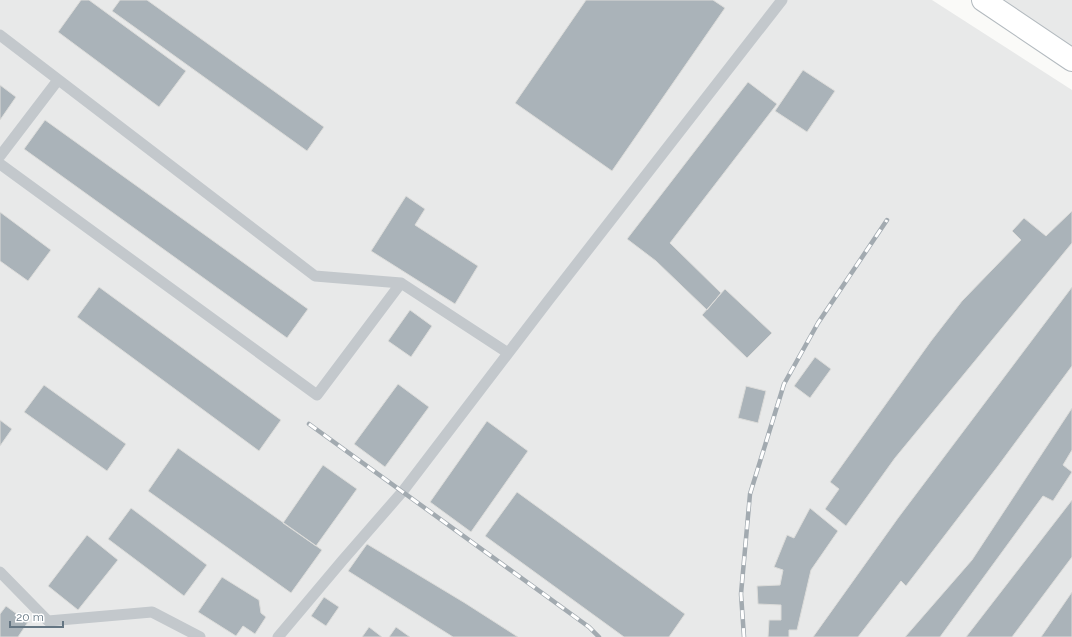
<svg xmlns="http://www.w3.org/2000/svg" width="1072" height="637" font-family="Raleway,sans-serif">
<rect width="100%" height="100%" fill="#fafaf8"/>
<path fill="#e8e9e9" d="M 0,0 L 932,0 L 1072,90 L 1072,637 L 0,637 Z
M 995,0 L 1072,0 L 1072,50 Z"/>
<path fill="#aab3b9" stroke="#dcdcda" d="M 81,0 L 89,0 L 186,71 L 159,107 L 58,32 Z
M 120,0 L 147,0 L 324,127 L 307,151 L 112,11 Z
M 586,0 L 713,0 L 725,8 L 612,171 L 515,103 Z
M 803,70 L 835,91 L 807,132 L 775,111 Z
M 748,82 L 777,104 L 670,243 L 721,293 L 707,310 L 656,261 L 627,239 Z
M 0,85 L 16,97 L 0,120 Z
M 45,120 L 308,309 L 287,338 L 24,149 Z
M 406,196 L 425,209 L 415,225 L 478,266 L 455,304 L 371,251 Z
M 1072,211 L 1072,243 L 895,458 L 846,526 L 825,509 L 839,489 L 830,482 L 931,341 L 962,301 L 1021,240 L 1012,231 L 1024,218 L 1046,236 Z
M 0,212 L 51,250 L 28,281 L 0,261 Z
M 99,287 L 281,420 L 259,451 L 77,317 Z
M 1072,287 L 1072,366 L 998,466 L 906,586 L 901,581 L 858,637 L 813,637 L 898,518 Z
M 725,289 L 772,333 L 747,358 L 702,315 Z
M 410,310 L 432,326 L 411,357 L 388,341 Z
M 815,357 L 831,369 L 810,398 L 794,386 Z
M 398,384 L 429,407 L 385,467 L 354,444 Z
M 44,385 L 126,444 L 107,471 L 24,412 Z
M 746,386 L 766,391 L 758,423 L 738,418 Z
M 1072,408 L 1072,450 L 1063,465 L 1072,472 L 1053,501 L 1043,496 L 940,637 L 905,637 L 972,560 Z
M 0,420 L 12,429 L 0,446 Z
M 487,421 L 528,451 L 471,532 L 430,502 Z
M 178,448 L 322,550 L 291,593 L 148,491 Z
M 323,465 L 357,489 L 316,546 L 283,523 Z
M 517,492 L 685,614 L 669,637 L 624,637 L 485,536 Z
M 1072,500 L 1072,557 L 1012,637 L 966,637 Z
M 131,508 L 207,565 L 184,596 L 108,539 Z
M 810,508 L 838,531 L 811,570 L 797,630 L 789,630 L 789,637 L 768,637 L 769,620 L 781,620 L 781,605 L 758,604 L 757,586 L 780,585 L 783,570 L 774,567 L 787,535 L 794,538 Z
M 87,535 L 118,560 L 78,610 L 48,586 Z
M 367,544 L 465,603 L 518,637 L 453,637 L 348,571 Z
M 222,577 L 259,600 L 261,613 L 266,617 L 255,634 L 243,626 L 236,636 L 198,612 Z
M 1072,592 L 1072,637 L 1041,637 Z
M 324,597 L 339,607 L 326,626 L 311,616 Z
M 6,606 L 28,622 L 18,637 L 0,637 L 0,614 Z
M 369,627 L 382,637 L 362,637 Z
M 396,627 L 410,637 L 389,637 Z"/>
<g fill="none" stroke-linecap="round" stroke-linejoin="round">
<defs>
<path id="secondary" d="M 983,0 L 1072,60"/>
</defs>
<use href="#secondary" stroke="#b3babf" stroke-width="24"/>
<path stroke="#c3c8cc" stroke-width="11" d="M 0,35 L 315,276 L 401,283 L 508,353
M 0,156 L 58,80
M 0,164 L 317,395 L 401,283
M 0,572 L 48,621 L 152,612 L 200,637
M 278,637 L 342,561 L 403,491 L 548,301 L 782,0"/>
<use href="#secondary" stroke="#fff" stroke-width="22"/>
<defs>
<path id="rail" d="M 309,424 L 589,627 L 599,637
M 744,637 L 741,594 L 750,494 L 784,384 L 818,323 L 887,220"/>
</defs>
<use href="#rail" stroke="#a2aab0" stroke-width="4.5"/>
<use href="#rail" stroke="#fff" stroke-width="3" stroke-dasharray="9" stroke-linecap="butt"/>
</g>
<path d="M10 621v6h53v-6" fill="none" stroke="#657683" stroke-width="2"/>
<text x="16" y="621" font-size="12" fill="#657683" stroke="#ffffff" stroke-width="3" paint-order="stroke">20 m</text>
</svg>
